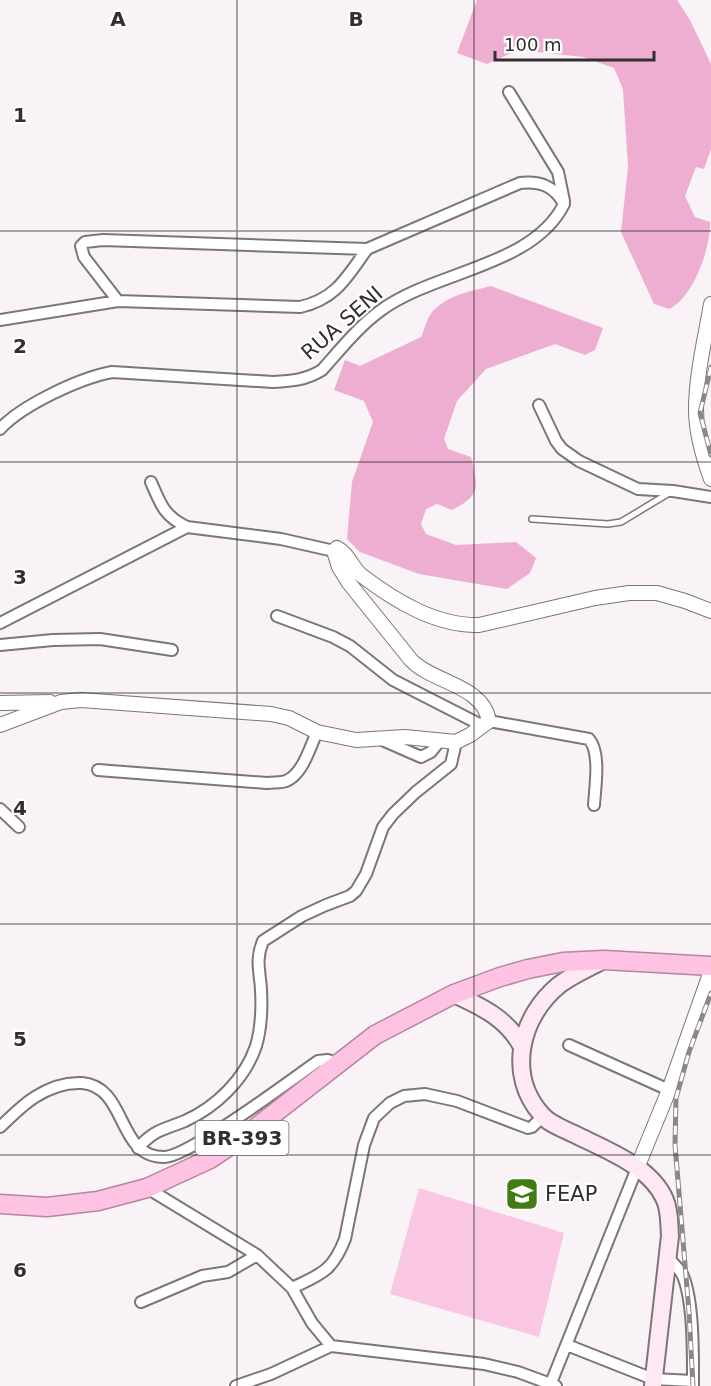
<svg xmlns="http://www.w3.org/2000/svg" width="711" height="1386" font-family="'DejaVu Sans',sans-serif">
<rect width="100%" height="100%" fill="#f9f2f6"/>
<path fill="#fac7e3" d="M 419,1188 L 564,1233 L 539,1337 L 390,1294 Z"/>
<path fill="#eeaed1" d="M 477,0 L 677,0 L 690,20 L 711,64 L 711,149 L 704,169 L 696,167 L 685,196 L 695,217 L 710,222 C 711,248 693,298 669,309 L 654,304 L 621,232 L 628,167 L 623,89 L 614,68 L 583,57 L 518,50 L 487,64 L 457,53 Z
M 491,286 L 603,328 L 595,350 L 585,355 L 555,344 L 486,369 L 457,401 L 444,439 L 448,449 L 471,457 C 478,486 482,495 452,510 L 437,504 L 426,509 L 421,524 L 426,534 L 456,545 L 516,542 L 536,558 L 530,573 L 507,589 L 419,574 L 360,552 L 347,539 L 352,482 L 373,422 L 364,401 L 334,390 L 345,360 L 360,366 L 421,337 C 424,331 426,321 430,315 C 443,296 471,291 491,286 Z"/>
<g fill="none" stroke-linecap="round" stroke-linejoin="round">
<defs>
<path id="service" d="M 532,519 L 608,524 L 621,522 L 669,493"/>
<path id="minor" d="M 509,92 L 558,172 L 564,201
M 118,301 L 84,257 L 81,246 L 85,242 L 103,240 L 367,249 L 520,183 C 541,181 554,186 564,204
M 0,320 L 118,301 L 300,307 C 336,299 347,277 367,249
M 539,405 L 556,441 L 562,449 L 579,461 L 638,489 L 673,491 L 711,497
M 0,429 C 22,405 80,378 112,372 L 273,382 C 292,381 306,380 322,370 C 340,350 358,327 380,311 C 433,271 533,267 564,204
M 151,482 C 161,505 164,516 187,527 L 281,539 L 334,551
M 277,616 L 333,637 L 350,646 L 393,680 L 483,726
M 0,623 L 187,527
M 0,645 L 53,640 L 100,639 L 172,650
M 489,721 L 589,739 C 601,753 595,787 594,805
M 380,739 L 421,757 L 431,752 L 439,742
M 98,770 L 267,783 C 273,782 281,783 286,781 C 303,774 310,747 317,732
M 0,809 L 19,827
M 569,1045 L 669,1090
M 0,1127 C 11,1117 22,1105 35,1097 C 49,1088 64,1082 82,1083 C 128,1087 116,1157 164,1157 C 189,1157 292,1079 318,1061 L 328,1060 L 337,1064
M 138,1148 C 155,1129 163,1130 185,1121 C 216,1107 245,1079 256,1046 C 261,1029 262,1008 261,990 C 260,971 255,960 263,941 L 302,916 L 326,905 L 350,896 L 356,891 L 366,874 L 383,827 L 393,814 L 416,792 L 451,764 L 456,742
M 147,1188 L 257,1255 L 292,1288 L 312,1323 L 331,1346 L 484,1364 L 518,1372 L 556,1386
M 668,1258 C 673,1263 680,1269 683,1276 C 694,1303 693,1357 693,1386
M 292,1288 C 321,1274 332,1272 345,1239 L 364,1145 L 374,1118 L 390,1103 L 404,1096 L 425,1094 L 457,1101 L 528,1128 L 532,1127 L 543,1116
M 141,1302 L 202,1276 L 228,1272 L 257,1255
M 567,1345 L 653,1379 L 693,1381
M 551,1383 L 637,1168
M 236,1386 L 271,1374 L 331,1346"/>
<path id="tertiary" d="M 711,304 C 705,339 696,375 696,410 C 696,434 703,457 711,479
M 0,703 L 50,702
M 0,725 L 61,702 L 81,700 L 271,714 L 289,718 L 317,732 L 356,740 L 405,737 L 456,742 L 470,735 L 489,721 C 483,685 433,683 411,660 L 349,583 L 339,567 L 334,551 L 337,548 C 348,553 352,568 361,575 C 395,601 436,626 479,625 L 595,598 L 629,593 L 657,593 L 685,601 L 711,611
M 637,1168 L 669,1090 L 711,971"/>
<path id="secondary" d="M 603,960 C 589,968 572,975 559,985 C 520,1017 506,1075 542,1115 C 549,1124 564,1129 574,1134 C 604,1149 651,1166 665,1200 C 670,1211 669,1224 670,1236 L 653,1386
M 454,994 C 482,1007 506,1018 521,1045"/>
<path id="trunk" d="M 0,1204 L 47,1207 L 98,1201 L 147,1188 L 210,1159 L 249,1133 L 375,1035 L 454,994 L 500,977 L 528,969 L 563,962 L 604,960 L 711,966"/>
</defs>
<use href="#service" stroke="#7c7679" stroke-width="8"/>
<use href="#minor" stroke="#7c7679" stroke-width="14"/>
<use href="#tertiary" stroke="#7c7679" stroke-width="16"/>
<use href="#secondary" stroke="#7c7679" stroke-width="20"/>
<use href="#trunk" stroke="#b685a0" stroke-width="21"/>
<use href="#service" stroke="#fff" stroke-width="5"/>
<use href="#minor" stroke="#fff" stroke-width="10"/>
<use href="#tertiary" stroke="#fff" stroke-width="14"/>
<use href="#secondary" stroke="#fee8f4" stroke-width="16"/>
<use href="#trunk" stroke="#fec2e3" stroke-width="18"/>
<defs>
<path id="rail" d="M 711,367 L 700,413 L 711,455
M 693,1386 L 689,1312 L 675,1145 L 676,1098 L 689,1052 L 711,993"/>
</defs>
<use href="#rail" stroke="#8b8789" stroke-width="5"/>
<use href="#rail" stroke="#fff" stroke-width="3" stroke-dasharray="9" stroke-linecap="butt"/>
</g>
<path fill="none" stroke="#322f30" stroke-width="1.5" stroke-opacity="0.55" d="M 237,0 L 237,1386M 474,0 L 474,1386M 0,231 L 711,231M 0,462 L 711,462M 0,693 L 711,693M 0,924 L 711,924M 0,1155 L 711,1155"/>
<defs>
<symbol id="school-square" viewBox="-11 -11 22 22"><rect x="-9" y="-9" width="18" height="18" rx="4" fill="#427c14" stroke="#fff"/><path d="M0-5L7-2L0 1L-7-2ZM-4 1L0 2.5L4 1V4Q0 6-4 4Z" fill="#fff"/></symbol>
</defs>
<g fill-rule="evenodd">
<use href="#school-square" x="503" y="1175" width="38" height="38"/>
</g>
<g text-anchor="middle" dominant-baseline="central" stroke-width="4.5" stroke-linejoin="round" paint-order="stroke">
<rect fill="#fff" stroke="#706d6e" stroke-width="1.5" x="195.5" y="1121" width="93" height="34" rx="4.5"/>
<g font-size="20" font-weight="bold" fill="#322f30">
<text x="242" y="1138">BR-393</text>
</g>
<g font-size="21" fill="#322f30" stroke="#fff">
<text transform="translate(342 323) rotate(-41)">RUA SENI</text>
</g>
<g font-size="21" fill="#322f30" stroke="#fff" text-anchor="start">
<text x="545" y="1194">FEAP</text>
</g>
</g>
<g font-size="20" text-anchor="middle" font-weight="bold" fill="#322f30" stroke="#fff" stroke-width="4.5" stroke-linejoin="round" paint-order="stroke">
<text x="118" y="26">A</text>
<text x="356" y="26">B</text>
<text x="20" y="122">1</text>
<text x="20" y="353">2</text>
<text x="20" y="584">3</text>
<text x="20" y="815">4</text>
<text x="20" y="1046">5</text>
<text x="20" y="1277">6</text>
</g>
<path d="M495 51v9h159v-9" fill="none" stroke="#322f30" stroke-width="3"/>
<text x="504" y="51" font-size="18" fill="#322f30" stroke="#ffffff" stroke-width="4.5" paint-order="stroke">100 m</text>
</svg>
